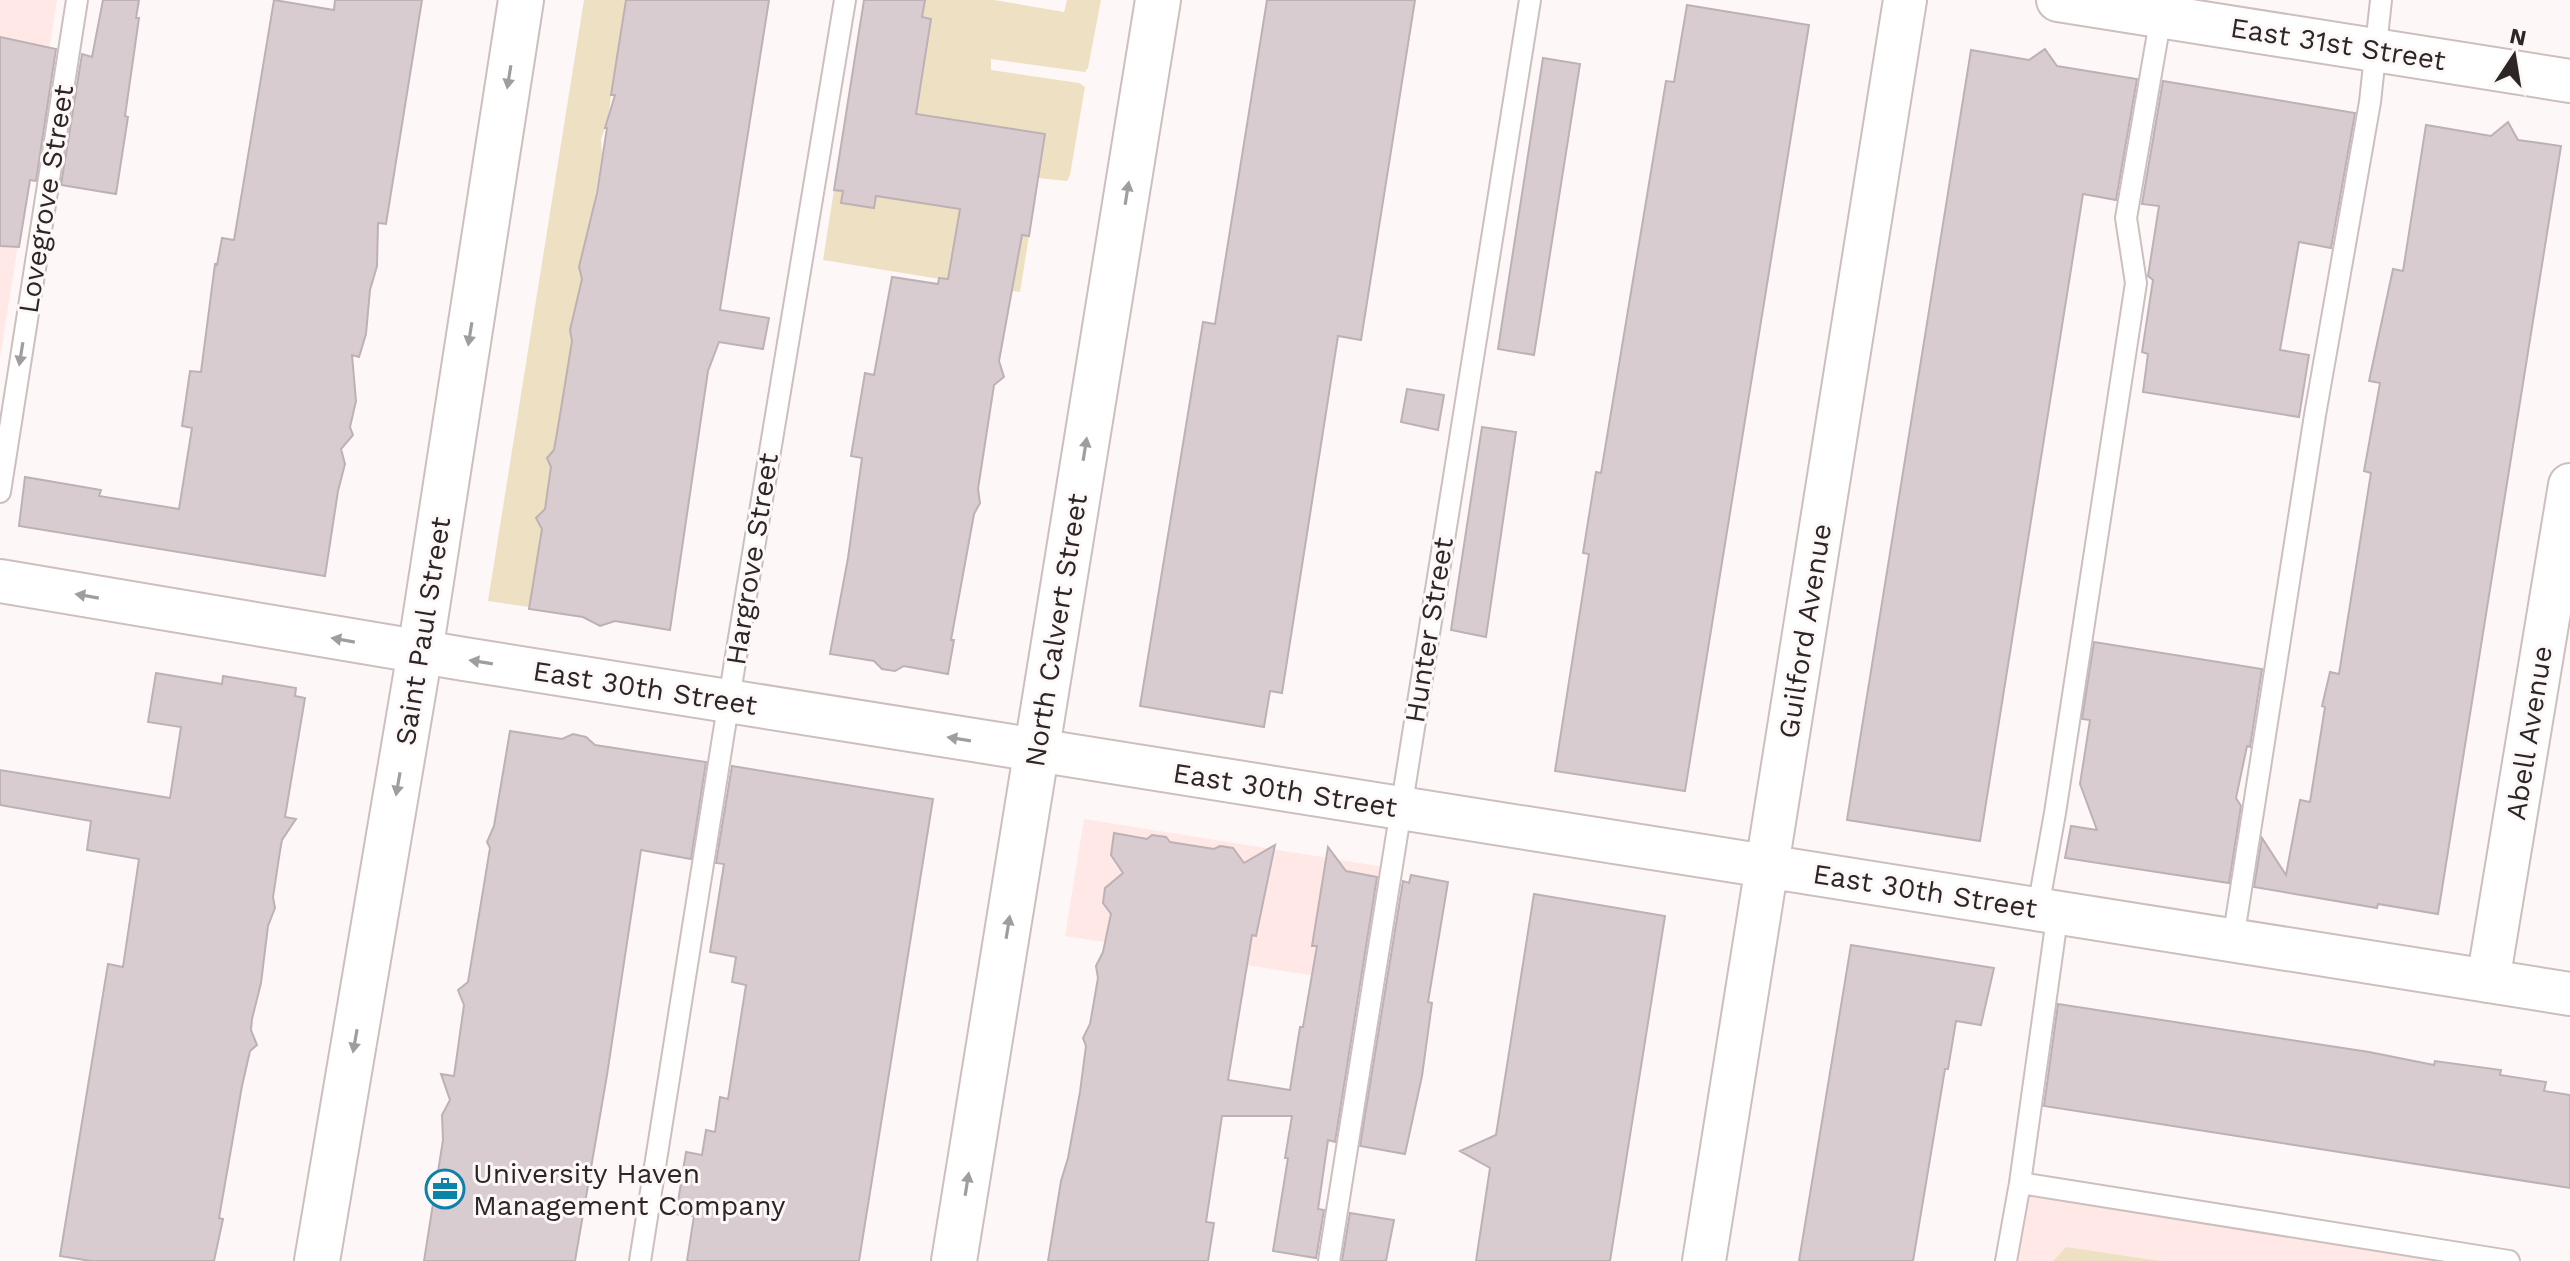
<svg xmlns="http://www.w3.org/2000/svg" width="2570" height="1261" font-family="'Work Sans',sans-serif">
<rect width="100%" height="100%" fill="#fdf8f7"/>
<path fill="#ffe8e6" d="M 0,0 L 57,0 L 0,358 Z
M 1084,819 L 1391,868 L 1372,985 L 1065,936 Z
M 2027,1192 L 2443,1261 L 2016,1261 Z"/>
<path fill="#eee0c2" d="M 584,0 L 626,0 L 607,123 L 601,139 L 602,154 L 586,251 L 579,267 L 582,279 L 575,321 L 570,330 L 572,341 L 555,449 L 549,459 C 552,477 550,502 539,518 L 542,530 L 529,607 L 488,601 Z
M 925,0 L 994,0 L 1064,12 L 1067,0 L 1101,0 L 1088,68 L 1085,72 L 991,59 L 991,70 L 1079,83 L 1085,87 L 1070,175 L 1067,181 L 1038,178 L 875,116 L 920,89 L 931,20 L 922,17 Z
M 834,190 L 843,191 L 841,203 L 873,208 L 875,196 L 960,209 L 1029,236 L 1020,292 L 823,260 Z
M 2066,1247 L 2160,1261 L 2053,1261 Z"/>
<path fill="#d9ccd1" stroke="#bdb1b5" stroke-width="2" d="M 103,0 L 139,0 L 136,18 L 139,18 L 125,116 L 128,117 L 116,194 L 61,185 L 82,54 L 92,57 Z
M 274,0 L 334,10 L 335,0 L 422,0 L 386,224 L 378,223 L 377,266 L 370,290 L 366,334 L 359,357 L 352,355 L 356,401 L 350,427 L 353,435 L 341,449 L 345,464 L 338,491 L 325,576 L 19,526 L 25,477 L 101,490 L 99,496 L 179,509 L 192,428 L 182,426 L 190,371 L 201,372 L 215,264 L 217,265 L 222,238 L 234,240 Z
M 626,0 L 769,0 L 720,310 L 769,318 L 763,349 L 719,342 L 708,371 L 670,630 L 615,621 L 600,626 L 583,617 L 529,609 L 542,529 L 536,518 L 545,509 L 551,467 L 547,458 L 554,450 L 560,415 L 572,341 L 570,330 L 582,279 L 579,267 L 597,193 L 607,128 L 605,128 L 615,95 L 611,95 Z
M 864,0 L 925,0 L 922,17 L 931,19 L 916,114 L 1045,134 L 1029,236 L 1022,235 L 999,361 L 1004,377 L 994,385 L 978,489 L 980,503 L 974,514 L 951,640 L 954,640 L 948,674 L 904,666 L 895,671 L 882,669 L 874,661 L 830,654 L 848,558 L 862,458 L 851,456 L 865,373 L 874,375 L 892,277 L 938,284 L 939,278 L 948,279 L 960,209 L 876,196 L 874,208 L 841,203 L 843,191 L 834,190 Z
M 1267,0 L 1415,0 L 1361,340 L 1338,336 L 1282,693 L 1270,691 L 1264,727 L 1140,706 L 1203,322 L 1215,324 Z
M 1687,5 L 1809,25 L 1685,791 L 1555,771 L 1589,554 L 1583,553 L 1587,528 L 1596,472 L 1601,473 L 1666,81 L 1674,82 Z
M 0,37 L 56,49 L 36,181 L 30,180 L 19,247 L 0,246 Z
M 2045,49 L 2057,66 L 2137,79 L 2116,200 L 2083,194 L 1980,841 L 1847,820 L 1971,50 L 2029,60 Z
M 1543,58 L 1580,64 L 1534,355 L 1498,349 Z
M 2163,81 L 2355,113 L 2331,248 L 2299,242 L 2280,350 L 2309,355 L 2299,417 L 2143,392 L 2148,354 L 2142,352 L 2153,280 L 2148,276 L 2159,206 L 2142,204 Z
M 2508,122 L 2518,140 L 2561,146 L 2438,914 L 2378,904 L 2377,908 L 2254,887 L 2262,838 L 2286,875 L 2300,800 L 2310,802 L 2325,707 L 2322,706 L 2330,672 L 2339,674 L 2371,473 L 2364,471 L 2380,383 L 2369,381 L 2393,269 L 2403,271 L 2426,125 L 2491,136 Z
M 1407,389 L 1444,395 L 1438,430 L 1401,422 Z
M 1482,427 L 1516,432 L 1486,637 L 1451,630 Z
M 2094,642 L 2262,669 L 2250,747 L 2247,746 L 2236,798 L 2241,806 L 2229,883 L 2065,858 L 2071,826 L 2097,830 L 2080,784 L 2090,720 L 2082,719 Z
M 156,673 L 222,684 L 223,676 L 296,688 L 295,696 L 305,698 L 285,817 L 296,819 L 282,840 L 280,851 L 273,897 L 275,908 L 268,926 L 261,983 L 252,1019 L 251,1030 L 257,1045 L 250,1051 L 242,1086 L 219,1218 L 223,1219 L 214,1261 L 91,1261 L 60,1256 L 108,964 L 123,967 L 139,859 L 87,850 L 91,821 L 0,805 L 0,770 L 170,798 L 181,727 L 148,722 Z
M 510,731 L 562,739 L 573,734 L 586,737 L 595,745 L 706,762 L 691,859 L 641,850 L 607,1075 L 575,1261 L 424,1261 L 443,1140 L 442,1115 L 450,1100 L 441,1074 L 454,1076 L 464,1005 L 458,990 L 468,982 L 490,848 L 487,842 L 494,826 Z
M 732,766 L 933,799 L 859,1261 L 687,1261 L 694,1216 L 676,1214 L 686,1152 L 702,1155 L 706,1130 L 715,1132 L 720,1097 L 728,1099 L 746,985 L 732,982 L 736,957 L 710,952 L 724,864 L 716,863 Z
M 1114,833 L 1147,839 L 1152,835 L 1166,837 L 1170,842 L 1214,849 L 1220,846 L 1233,848 L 1244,863 L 1275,845 L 1256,936 L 1252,935 L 1228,1080 L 1290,1090 L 1300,1027 L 1303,1027 L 1317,946 L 1312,946 L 1328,847 L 1346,871 L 1377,877 L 1335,1142 L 1328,1140 L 1318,1209 L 1324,1210 L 1316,1258 L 1273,1251 L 1288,1158 L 1285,1158 L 1292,1116 L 1222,1116 L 1206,1222 L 1214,1223 L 1208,1261 L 1048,1261 L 1061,1181 L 1068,1158 L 1080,1092 L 1086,1046 L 1083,1038 L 1090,1024 L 1098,978 L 1096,966 L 1103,952 L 1111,914 L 1103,903 L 1105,888 L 1123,873 L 1111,855 Z
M 1411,875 L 1448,882 L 1428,1002 L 1432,1003 L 1422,1076 L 1405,1154 L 1360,1146 L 1403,881 L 1409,883 Z
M 1534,894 L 1665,916 L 1610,1261 L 1476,1261 L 1490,1168 L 1460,1151 L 1496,1135 Z
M 1851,945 L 1994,968 L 1981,1025 L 1956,1021 L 1948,1069 L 1945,1069 L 1913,1261 L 1799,1261 Z
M 2058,1004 L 2369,1052 L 2434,1065 L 2435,1061 L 2501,1070 L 2500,1075 L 2546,1082 L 2544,1091 L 2570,1095 L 2570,1188 L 2044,1106 Z
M 1350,1213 L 1394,1220 L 1386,1261 L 1342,1261 Z"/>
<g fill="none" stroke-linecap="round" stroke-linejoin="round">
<defs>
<path id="service" d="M 0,492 L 77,0
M 2038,908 L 2055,813 L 2136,283 L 2126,218 L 2161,16
M 2233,940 L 2315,415 L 2370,102 L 2381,0
M 2020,1183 L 2509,1261
M 640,1261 L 735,662 L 845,0
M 1329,1261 L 1530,0
M 2006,1261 L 2020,1183 L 2058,911"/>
<path id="minor" d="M 2058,0 L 2570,81
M 0,581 L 464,659 L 2570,994
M 2488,981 L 2570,485
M 1704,1261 L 1905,0"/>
<path id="secondary" d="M 954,1261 L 1158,0"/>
<path id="primary" d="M 317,1261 L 420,652 L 521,0"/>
</defs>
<use href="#service" stroke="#ccbfbe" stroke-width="24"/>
<use href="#minor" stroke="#ccbfbe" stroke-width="46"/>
<use href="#secondary" stroke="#ccbfbe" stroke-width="48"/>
<use href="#primary" stroke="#ccbfbe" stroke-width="48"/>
<use href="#service" stroke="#fff" stroke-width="20"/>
<use href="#minor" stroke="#fff" stroke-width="42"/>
<use href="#secondary" stroke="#fff" stroke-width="44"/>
<use href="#primary" stroke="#fff" stroke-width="44"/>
</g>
<defs><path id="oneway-solid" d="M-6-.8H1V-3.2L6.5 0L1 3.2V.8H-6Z" transform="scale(2)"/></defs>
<g fill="#a09e9d">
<use href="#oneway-solid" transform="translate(509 77) rotate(99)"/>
<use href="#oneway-solid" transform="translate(1127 193) rotate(-81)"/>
<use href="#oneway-solid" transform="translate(470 334) rotate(99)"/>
<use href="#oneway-solid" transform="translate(21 354) rotate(99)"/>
<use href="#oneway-solid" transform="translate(1085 449) rotate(-81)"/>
<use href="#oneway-solid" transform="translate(87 596) rotate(-170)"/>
<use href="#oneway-solid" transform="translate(343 640) rotate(-170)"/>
<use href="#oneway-solid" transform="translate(481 662) rotate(-171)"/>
<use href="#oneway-solid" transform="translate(959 739) rotate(-171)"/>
<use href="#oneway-solid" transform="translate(398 784) rotate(100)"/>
<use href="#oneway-solid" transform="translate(1008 927) rotate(-81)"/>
<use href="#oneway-solid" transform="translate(355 1041) rotate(100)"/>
<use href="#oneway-solid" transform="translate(967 1184) rotate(-81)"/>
</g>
<defs>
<symbol id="office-ring" viewBox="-11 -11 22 22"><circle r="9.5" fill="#fdf8f7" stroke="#0b82a8" stroke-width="1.5"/><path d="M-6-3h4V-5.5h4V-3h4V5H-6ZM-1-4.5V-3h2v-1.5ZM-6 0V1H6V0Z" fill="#0b82a8"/></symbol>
</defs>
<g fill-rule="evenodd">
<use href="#office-ring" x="423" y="1167" width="44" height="44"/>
</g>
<g text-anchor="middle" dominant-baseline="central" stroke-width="6" stroke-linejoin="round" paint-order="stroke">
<g font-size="28" fill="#2c2726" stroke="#fdf8f7">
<text transform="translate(2338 44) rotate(9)">East 31st Street</text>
<text transform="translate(46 199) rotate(-81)">Lovegrove Street</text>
<text transform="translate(752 559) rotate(-81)">Hargrove Street</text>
<text transform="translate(1056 630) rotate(-81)">North Calvert Street</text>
<text transform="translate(1429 630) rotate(-81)">Hunter Street</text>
<text transform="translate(423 631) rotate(-81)">Saint Paul Street</text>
<text transform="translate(1805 631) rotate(-81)">Guilford Avenue</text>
<text transform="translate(645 688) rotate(9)">East 30th Street</text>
<text transform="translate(2529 733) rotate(-81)">Abell Avenue</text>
<text transform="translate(1285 790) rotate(9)">East 30th Street</text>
<text transform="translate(1925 891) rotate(9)">East 30th Street</text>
</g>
<g font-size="28" fill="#2c2726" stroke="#fdf8f7" text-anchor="start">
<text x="473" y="1173">University Haven<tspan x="473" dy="32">Management Company</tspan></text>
</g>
</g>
<g transform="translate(2514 56) rotate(12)" stroke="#fdf8f7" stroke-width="6" paint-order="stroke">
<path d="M0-6L14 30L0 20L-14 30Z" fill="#2c2726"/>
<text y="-12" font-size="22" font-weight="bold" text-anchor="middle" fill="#2c2726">N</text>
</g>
</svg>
